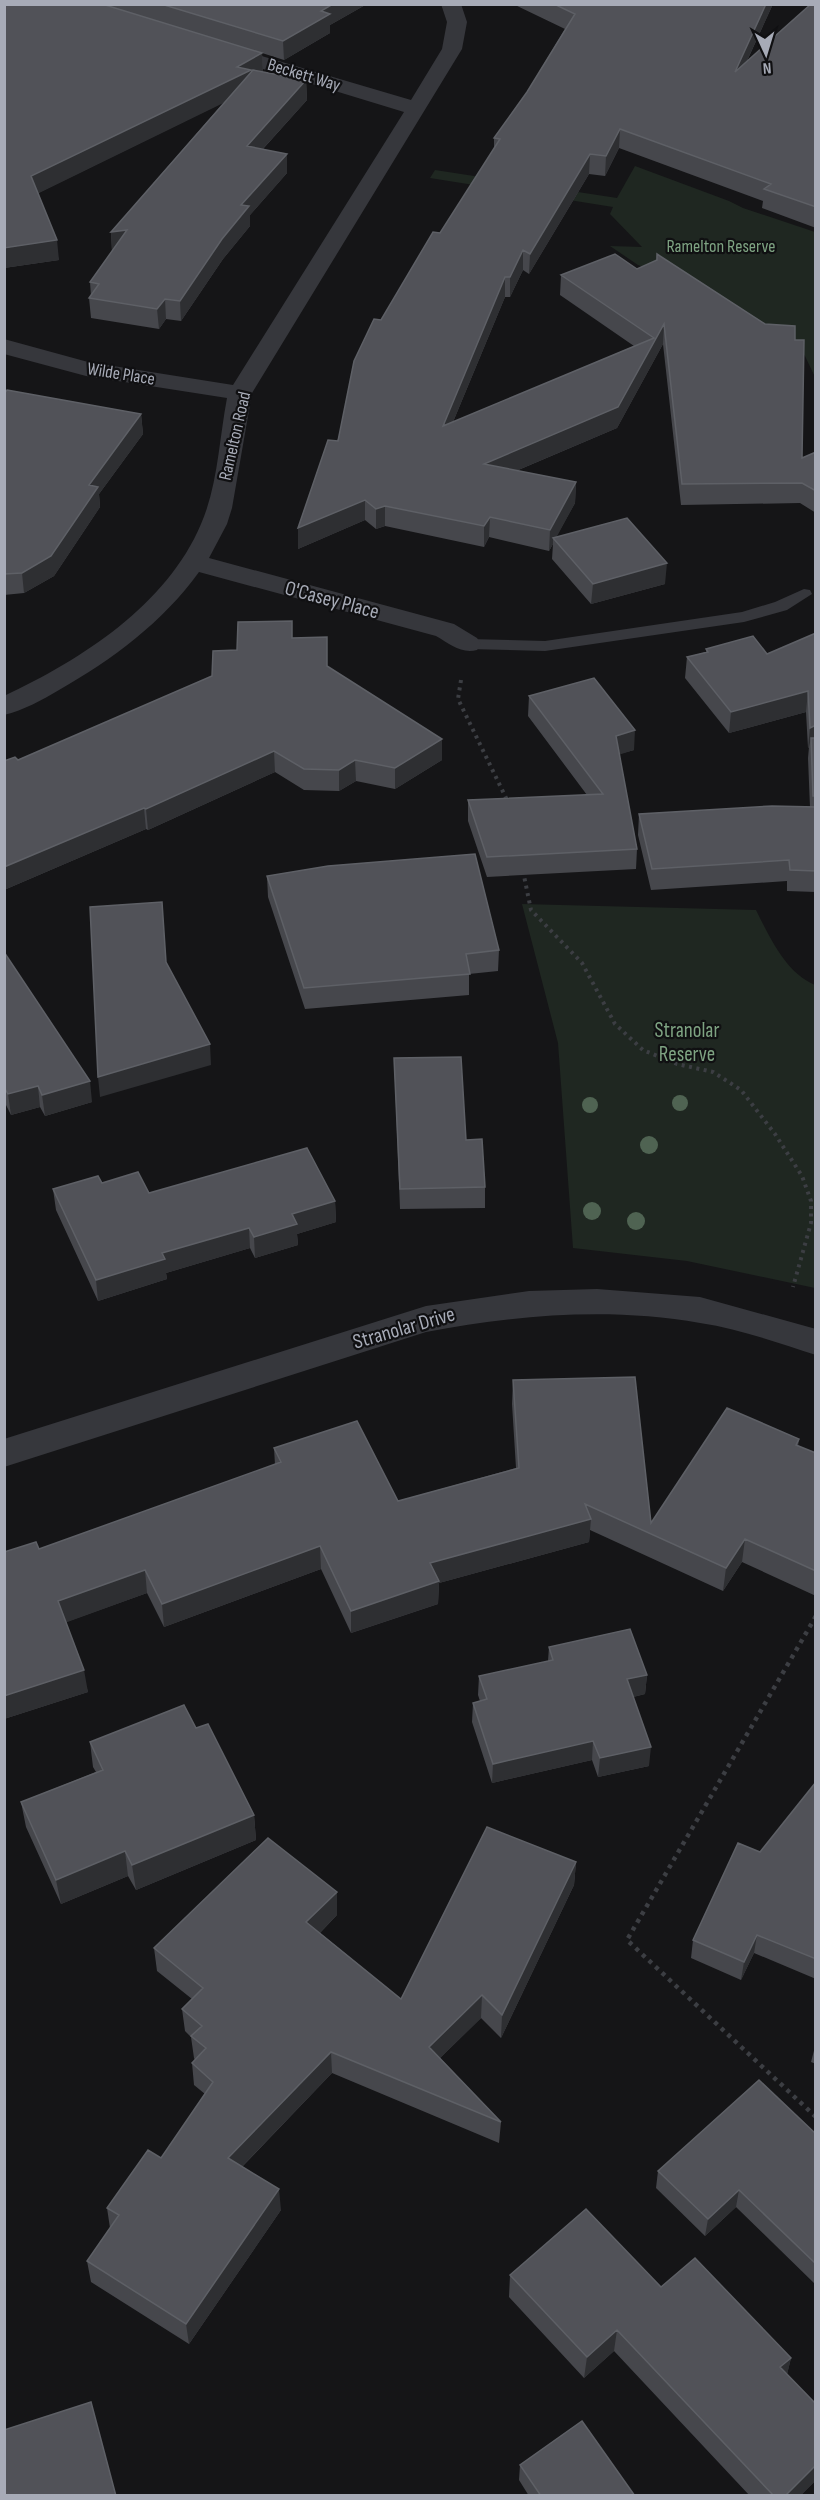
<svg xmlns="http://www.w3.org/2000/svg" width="820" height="2500" font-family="'Sofia Sans Condensed',sans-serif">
<rect width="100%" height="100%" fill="#151517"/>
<path fill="#1f2721" d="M 635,166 L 729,201 L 743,208 L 815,232 L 815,377 L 805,356 L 790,341 L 681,281 L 638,265 L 610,246 L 642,247 L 610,214 L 613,207 L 430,178 L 435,170 L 617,198 Z
M 522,904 L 756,910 C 770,938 786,973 815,985 L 815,1288 L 687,1261 L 573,1248 L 558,1043 Z"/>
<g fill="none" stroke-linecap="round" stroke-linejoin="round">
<path stroke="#3c3e43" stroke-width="4" stroke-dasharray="3 4.5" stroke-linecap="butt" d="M 461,680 L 458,699 L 508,802
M 523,871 L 531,910 L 582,963 L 615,1024 L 643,1050 L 677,1064 L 713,1072 L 741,1090 L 775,1134 L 802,1176 L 811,1201 L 811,1223 L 793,1287"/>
<path stroke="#3c3e43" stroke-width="4.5" stroke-dasharray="4 5" stroke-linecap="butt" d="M 816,1616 L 627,1940 L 816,2117"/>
<path fill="#36373c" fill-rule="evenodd" d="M 804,589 L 810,590 L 812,594 L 787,610 L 744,622 L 545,651 L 468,649 L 462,648 L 459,644 L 462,640 L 468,639 L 545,641 L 742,612 L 775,602 Z"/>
<path fill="#36373c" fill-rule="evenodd" d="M 441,4 L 461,4 L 467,22 L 462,49 L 252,393 L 232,508 L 227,524 L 209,558 L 454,624 L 477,638 L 481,644 L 477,650 C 461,654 450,644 436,636 L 199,572 C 163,622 112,660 59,690 C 42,700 24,710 4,715 L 4,696 C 81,660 167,605 201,524 C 218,485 219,440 227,398 L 86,376 L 4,354 L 4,339 L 88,362 L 233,385 L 404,112 L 214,54 L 211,50 L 214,46 L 221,44 L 228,46 L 411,100 L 442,49 L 447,22 Z
M 597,1289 L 700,1297 L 816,1329 L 816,1355 C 778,1343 740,1329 700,1323 C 609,1307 517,1315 426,1332 L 4,1467 L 4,1439 L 426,1306 L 529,1291 Z"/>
</g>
<g fill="#4f6352">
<circle cx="680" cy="1103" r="8"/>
<circle cx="590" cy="1105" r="8"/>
<circle cx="649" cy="1145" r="9"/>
<circle cx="592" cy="1211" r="9"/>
<circle cx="636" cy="1221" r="9"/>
</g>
<path fill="#46474c" d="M 4,4 L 367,4 L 330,25 L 330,33 L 284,60 L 262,53 L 263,72 L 306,80 L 307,100 L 263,149 L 287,173 L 250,215 L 250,226 L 223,259 L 181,321 L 166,319 L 159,329 L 91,318 L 89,298 L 91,296 L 90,282 L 112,251 L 111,232 L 224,102 L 38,193 L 59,260 L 4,268 Z
M 513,4 L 773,4 L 747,61 L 816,4 L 816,228 L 762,208 L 763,201 L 619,148 L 605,176 L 589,174 L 529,274 L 523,270 L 510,297 L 505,297 L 453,422 L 634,346 L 560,295 L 561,275 L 637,269 L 656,261 L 657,254 L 765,324 L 795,340 L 802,458 L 816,452 L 816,513 L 800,503 L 681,505 L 663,344 L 617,428 L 516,471 L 576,482 L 575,503 L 556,537 L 665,584 L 591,604 L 552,559 L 553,544 L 549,551 L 489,537 L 484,547 L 385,526 L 376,529 L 365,520 L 298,549 L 381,320 L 440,233 L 494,149 L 494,138 L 527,92 L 565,29 Z
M 4,394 L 141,414 L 143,434 L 99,494 L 100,507 L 54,576 L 24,593 L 4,595 Z
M 816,633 L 816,892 L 787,891 L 787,881 L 651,890 L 638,835 L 639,814 L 810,807 L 808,758 L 809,747 L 808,748 L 806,712 L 729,733 L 685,678 L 687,657 L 706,652 L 706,649 L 767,654 Z
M 292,638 L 327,666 L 442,739 L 442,760 L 395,789 L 356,781 L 339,791 L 304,790 L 275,772 L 148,830 L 146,829 L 4,890 L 4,761 L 18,760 L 212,676 L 237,650 Z
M 529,696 L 634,750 L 619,754 L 637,849 L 636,869 L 487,877 L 468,821 L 468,800 L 587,795 L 528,716 Z
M 267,876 L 499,950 L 498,971 L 469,974 L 469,995 L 305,1009 L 268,897 Z
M 4,952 L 92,1102 L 45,1116 L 40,1107 L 11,1115 L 4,1101 Z
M 394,1058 L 466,1140 L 485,1187 L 485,1208 L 400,1209 Z
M 102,1183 L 149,1193 L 335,1201 L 336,1222 L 297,1234 L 298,1245 L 255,1258 L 250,1248 L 166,1273 L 167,1279 L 98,1301 L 56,1210 L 53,1189 Z
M 513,1380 L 651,1523 L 799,1439 L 798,1446 L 816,1453 L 816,1596 L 742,1562 L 723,1591 L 590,1530 L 589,1542 L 439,1583 L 438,1604 L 351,1633 L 321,1569 L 164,1627 L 147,1593 L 66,1622 L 88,1692 L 4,1719 L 4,1552 L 39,1549 L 275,1465 L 274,1448 L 398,1501 L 516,1468 L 512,1404 Z
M 549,1647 L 647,1675 L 645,1694 L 633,1697 L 649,1766 L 598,1777 L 592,1760 L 492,1783 L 472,1722 L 473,1703 L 480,1701 L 478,1695 L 479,1676 L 548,1661 Z
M 196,1728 L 254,1815 L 256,1840 L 136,1890 L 128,1876 L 61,1904 L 26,1827 L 21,1802 L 96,1772 L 93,1767 L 90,1742 Z
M 816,1782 L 816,1979 L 754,1953 L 741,1980 L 691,1958 L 693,1940 L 760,1852 Z
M 576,1862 L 574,1885 L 501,2038 L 481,2018 L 440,2058 L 501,2122 L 499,2143 L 332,2073 L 242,2167 L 281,2210 L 189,2344 L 91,2282 L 87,2261 L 110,2228 L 107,2208 L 161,2158 L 205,2094 L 194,2085 L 192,2063 L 195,2060 L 194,2058 L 191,2037 L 185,2031 L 182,2009 L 192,1999 L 157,1971 L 154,1948 L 337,1915 L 320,1933 L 401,1999 Z
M 816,2043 L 816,2064 L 811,2062 Z
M 816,2134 L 816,2285 L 736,2207 L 705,2236 L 656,2188 L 658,2171 Z
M 510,2275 L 661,2287 L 791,2358 L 787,2374 L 816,2404 L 816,2480 L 800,2496 L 750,2496 L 614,2351 L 584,2378 L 509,2297 Z
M 520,2465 L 635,2496 L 529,2496 L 519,2480 Z"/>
<path fill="#2e2f32" d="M 333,4 L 367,4 L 330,25 L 330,33 L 284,60 L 283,41 L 321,11 Z
M 766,4 L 773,4 L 733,91 L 735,72 Z
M 262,53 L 263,72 L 252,89 L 33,196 L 31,176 L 237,67 Z
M 306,80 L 307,100 L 248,165 L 247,146 Z
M 620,129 L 619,148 L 605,176 L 606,156 Z
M 287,154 L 287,173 L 250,215 L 250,226 L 223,259 L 181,321 L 180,301 L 241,205 Z
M 590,154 L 589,174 L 529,274 L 530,254 Z
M 127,230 L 112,252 L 111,232 Z
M 57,240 L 59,260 L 4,268 L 4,248 Z
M 523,250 L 523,270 L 510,297 L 510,277 Z
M 505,277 L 505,297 L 443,446 L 443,426 Z
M 165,299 L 166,319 L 159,329 L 157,309 Z
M 664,324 L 663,344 L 617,428 L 483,485 L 484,464 L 618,407 Z
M 141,414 L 143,434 L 99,494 L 100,507 L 54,576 L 24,593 L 22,573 L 89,485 Z
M 576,482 L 575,503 L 555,540 L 553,538 L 553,544 L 549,551 L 550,530 Z
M 365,500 L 365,520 L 298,549 L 298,528 Z
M 385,506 L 385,526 L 376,529 L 376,509 Z
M 490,517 L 489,537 L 484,547 L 484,526 Z
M 667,563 L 665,584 L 591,604 L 593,584 Z
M 808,691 L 806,712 L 729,733 L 731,712 Z
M 816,725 L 816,745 L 811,738 L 809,747 L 808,748 L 810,728 Z
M 635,730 L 634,750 L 615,756 L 616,736 Z
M 442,739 L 442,760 L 395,789 L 395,768 Z
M 274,751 L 275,772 L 148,830 L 146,809 Z
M 355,760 L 356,781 L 339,791 L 339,770 Z
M 144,808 L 146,829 L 4,890 L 4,867 Z
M 210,1044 L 211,1065 L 100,1097 L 98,1077 Z
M 90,1081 L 92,1102 L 45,1116 L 42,1095 Z
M 38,1086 L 40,1107 L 11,1115 L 8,1094 Z
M 335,1201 L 336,1222 L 297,1234 L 298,1245 L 255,1258 L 254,1237 L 292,1214 Z
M 249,1228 L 250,1248 L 166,1273 L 167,1279 L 98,1301 L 96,1280 L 162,1253 Z
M 591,1519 L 589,1542 L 439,1583 L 438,1604 L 351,1633 L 351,1611 L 430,1563 Z
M 745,1539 L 742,1562 L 723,1591 L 726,1568 Z
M 320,1546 L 321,1569 L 164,1627 L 162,1604 Z
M 145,1570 L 147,1593 L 62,1624 L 58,1601 Z
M 84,1670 L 88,1692 L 4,1719 L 4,1696 Z
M 647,1675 L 645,1694 L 625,1699 L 627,1679 Z
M 593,1741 L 592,1760 L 492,1783 L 493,1764 Z
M 651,1747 L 649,1766 L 598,1777 L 600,1758 Z
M 254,1815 L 256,1840 L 136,1890 L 132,1865 Z
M 125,1851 L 128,1876 L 61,1904 L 56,1880 Z
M 576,1862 L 574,1885 L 501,2038 L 502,2015 Z
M 337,1892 L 337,1915 L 308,1945 L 306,1922 Z
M 757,1935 L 754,1953 L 741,1980 L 744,1962 Z
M 482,1995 L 481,2018 L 429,2069 L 429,2047 Z
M 331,2052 L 332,2073 L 230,2179 L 228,2158 Z
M 279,2189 L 281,2210 L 189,2344 L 186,2324 Z
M 739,2190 L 736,2207 L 705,2236 L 708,2219 Z
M 617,2330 L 614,2351 L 584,2378 L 587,2357 Z
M 791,2358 L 786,2379 L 780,2367 Z
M 816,2465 L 816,2480 L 800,2496 L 785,2496 Z"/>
<path fill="#515258" stroke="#5e6066" stroke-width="1.5" d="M 4,4 L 102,4 L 262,53 L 237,67 L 251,70 L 31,176 L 57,240 L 4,248 Z
M 161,4 L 333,4 L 321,11 L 330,14 L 283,41 Z
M 554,4 L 766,4 L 735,72 L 811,4 L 816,4 L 816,207 L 764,189 L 771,184 L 620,129 L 606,156 L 590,154 L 530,254 L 523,250 L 510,277 L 505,277 L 443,426 L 654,338 L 561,275 L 615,254 L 637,269 L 657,260 L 657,254 L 765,324 L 795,326 L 795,340 L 804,340 L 802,458 L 816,452 L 816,491 L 802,483 L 682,484 L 664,324 L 618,407 L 484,464 L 576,482 L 550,530 L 490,517 L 484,526 L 385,506 L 376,509 L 365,500 L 298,528 L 328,440 L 338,441 L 354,361 L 374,319 L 381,320 L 433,232 L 440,233 L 500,139 L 494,138 L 527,92 L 575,14 Z
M 253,70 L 306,80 L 247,146 L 287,154 L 241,205 L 249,206 L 222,239 L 180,301 L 165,299 L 157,309 L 89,298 L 99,284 L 90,282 L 127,230 L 111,232 Z
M 7,390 L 141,414 L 89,485 L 98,487 L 51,556 L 22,573 L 4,574 L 4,394 Z
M 627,518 L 667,563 L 593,584 L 553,538 Z
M 292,621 L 292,638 L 327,637 L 327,666 L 442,739 L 395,768 L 355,760 L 339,770 L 304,769 L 274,751 L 146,809 L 144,808 L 4,867 L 4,761 L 15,757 L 18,760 L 212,676 L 213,651 L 237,650 L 238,622 Z
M 816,633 L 816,725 L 810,728 L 808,691 L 731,712 L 687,657 L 708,652 L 706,649 L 753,636 L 767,654 Z
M 594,678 L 635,730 L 616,736 L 637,849 L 487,857 L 468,800 L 603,794 L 529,696 Z
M 811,738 L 816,738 L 816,796 L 813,796 Z
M 772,806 L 816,807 L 816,871 L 790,870 L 789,860 L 652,869 L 639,814 Z
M 475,854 L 499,950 L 466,954 L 470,974 L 304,988 L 267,876 L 328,866 Z
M 162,902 L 166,962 L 210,1044 L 98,1077 L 90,907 Z
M 4,952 L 90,1081 L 42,1095 L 38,1086 L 8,1094 L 4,1087 Z
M 461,1057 L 466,1140 L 482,1139 L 485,1187 L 400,1189 L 394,1058 Z
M 307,1148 L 335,1201 L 292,1214 L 297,1224 L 254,1237 L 249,1228 L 162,1253 L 165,1259 L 96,1280 L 53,1189 L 98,1176 L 102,1183 L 138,1172 L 149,1193 Z
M 635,1377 L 651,1523 L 727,1408 L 799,1439 L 796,1445 L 816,1453 L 816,1571 L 745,1539 L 726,1568 L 585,1504 L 591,1519 L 430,1563 L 439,1581 L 351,1611 L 320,1546 L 162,1604 L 145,1570 L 58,1601 L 84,1670 L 4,1696 L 4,1552 L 36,1542 L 39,1549 L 281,1462 L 274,1448 L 357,1421 L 398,1501 L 519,1468 L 513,1380 Z
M 630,1629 L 647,1675 L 627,1679 L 651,1747 L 600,1758 L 593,1741 L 493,1764 L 473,1703 L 487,1699 L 479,1676 L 553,1660 L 549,1647 Z
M 184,1705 L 196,1728 L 208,1724 L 254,1815 L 132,1865 L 125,1851 L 56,1880 L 21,1802 L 103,1770 L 90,1742 Z
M 816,1782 L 816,1959 L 757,1935 L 744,1962 L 693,1940 L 738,1843 L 760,1852 Z
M 487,1827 L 576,1862 L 502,2015 L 482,1995 L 429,2047 L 501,2122 L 331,2052 L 228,2158 L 279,2189 L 186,2324 L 87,2261 L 119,2215 L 107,2208 L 148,2150 L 161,2158 L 213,2082 L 192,2063 L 206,2048 L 191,2036 L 202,2026 L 182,2009 L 203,1988 L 154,1948 L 268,1838 L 337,1892 L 306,1922 L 401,1999 Z
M 759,2080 L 816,2134 L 816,2264 L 739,2190 L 708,2219 L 658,2171 Z
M 586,2209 L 661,2287 L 695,2258 L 791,2358 L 780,2367 L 816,2404 L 816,2465 L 785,2496 L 774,2496 L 617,2330 L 587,2357 L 510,2275 Z
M 91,2402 L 116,2496 L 4,2496 L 4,2430 Z
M 582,2421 L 635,2496 L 541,2496 L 520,2465 Z"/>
<g text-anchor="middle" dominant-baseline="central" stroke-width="4.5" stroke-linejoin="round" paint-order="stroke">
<g font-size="18" fill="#a7abb7" stroke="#101012">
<text transform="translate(304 75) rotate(17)">Beckett Way</text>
<text transform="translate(121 374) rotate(9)">Wilde Place</text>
<text transform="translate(235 436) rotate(-77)">Ramelton Road</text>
</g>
<g font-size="18" fill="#7ea382" stroke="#101012">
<text x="721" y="246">Ramelton Reserve</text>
</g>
<g font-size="21" fill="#a7abb7" stroke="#101012">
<text transform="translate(332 600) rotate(15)">O'Casey Place</text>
<text transform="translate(404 1328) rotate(-16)">Stranolar Drive</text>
</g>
<g font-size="21" fill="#7ea382" stroke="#101012">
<text x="687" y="1030">Stranolar<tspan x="687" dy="24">Reserve</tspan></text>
</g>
</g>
<rect width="820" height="2500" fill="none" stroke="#a7abb7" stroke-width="12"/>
<g transform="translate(766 54) rotate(176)" stroke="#101012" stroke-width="4.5" paint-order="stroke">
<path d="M0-4.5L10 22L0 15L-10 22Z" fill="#a7abb7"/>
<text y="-9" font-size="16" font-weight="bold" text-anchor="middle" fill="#a7abb7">N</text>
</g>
</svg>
